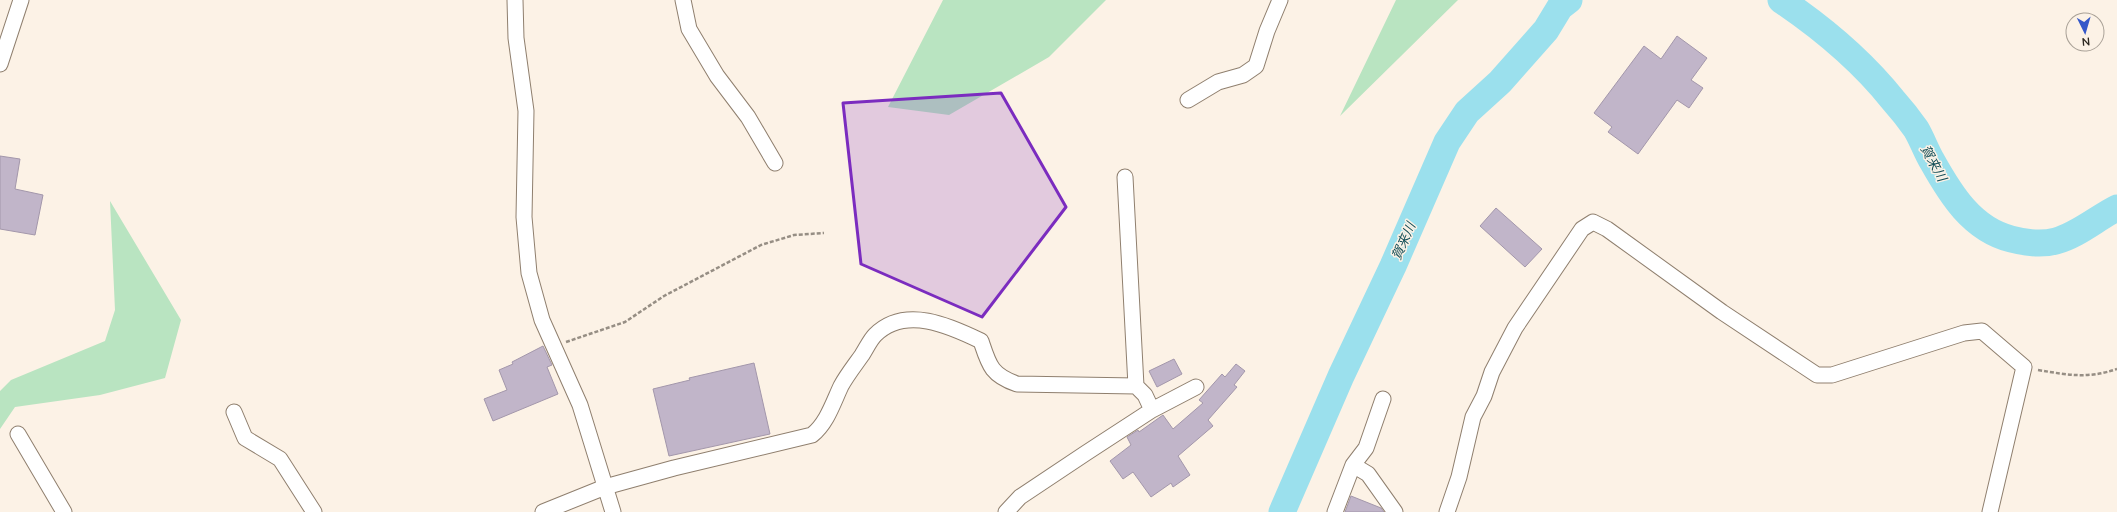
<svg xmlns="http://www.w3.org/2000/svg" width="2117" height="512" font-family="Mulish,'Noto Sans JP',sans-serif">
<rect width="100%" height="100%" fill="#fcf2e6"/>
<path fill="#b9e4c1" d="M 943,0 L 1106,0 L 1049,57 L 949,115 L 888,107 Z
M 1396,0 L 1458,0 L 1340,116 Z
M 110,201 L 181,320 L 165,378 L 100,395 L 15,407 L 0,429 L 0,391 L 11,380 L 105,341 L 115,310 Z"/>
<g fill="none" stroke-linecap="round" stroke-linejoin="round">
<path stroke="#9be0ed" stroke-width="27" d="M 1781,0 C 1824,29 1861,60 1893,100 C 1901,109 1909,119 1916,129 C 1922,139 1926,151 1932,161 C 1951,195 1972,229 2011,239 C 2026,243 2041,245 2056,241 C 2078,235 2097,218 2117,208
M 1282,512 L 1341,376 L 1393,266 L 1447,142 L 1467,112 L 1500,82 L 1546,30 L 1560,7 L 1569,0"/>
</g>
<path fill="#c1b5c9" stroke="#a397ab" d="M 1677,36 L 1707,58 L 1691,80 L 1703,88 L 1689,108 L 1677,100 L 1638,154 L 1608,132 L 1612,127 L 1594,113 L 1644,46 L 1661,59 Z
M 0,156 L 20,159 L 15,189 L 43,195 L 35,235 L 0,229 Z
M 1496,208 L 1542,249 L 1525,267 L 1480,226 Z
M 543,346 L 552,365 L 547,367 L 558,394 L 493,421 L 484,399 L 507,390 L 499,370 L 513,364 L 512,362 Z
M 1174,359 L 1182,374 L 1157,387 L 1149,371 Z
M 754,363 L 770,434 L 669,456 L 653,389 L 690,380 L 689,378 Z
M 1236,364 L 1245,371 L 1234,385 L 1237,387 L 1208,420 L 1213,426 L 1178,456 L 1190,475 L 1173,487 L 1171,483 L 1151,497 L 1133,472 L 1123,479 L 1110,461 L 1131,445 L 1127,437 L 1138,430 L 1139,432 L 1163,415 L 1173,429 L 1203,403 L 1199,400 L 1222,374 L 1225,377 Z
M 1351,496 L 1381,508 L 1384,512 L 1345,512 Z"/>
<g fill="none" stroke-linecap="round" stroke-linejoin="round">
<defs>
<path id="minor" d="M 515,0 L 516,38 L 526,111 L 524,217 L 529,273 L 542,320 L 580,405 L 613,512
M 683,0 L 689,29 L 717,76 L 748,117 L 775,163
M 0,64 L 21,0
M 1188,100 L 1218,82 L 1243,75 L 1256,66 L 1267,31 L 1280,0
M 1125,177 L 1136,386 L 1145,395 L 1152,410
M 234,412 L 245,438 L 280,459 L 314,512
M 18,434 L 64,512
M 1353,465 L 1368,474 L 1395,512
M 543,512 L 605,487 L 674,468 L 812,435 C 827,423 833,403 841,386 C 847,375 855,365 862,355 C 866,349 870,340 875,335 C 905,305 950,326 981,341 C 989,365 991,375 1017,384 L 1136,386
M 1006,512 L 1020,497 L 1086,453 L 1152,410 L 1196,387
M 1335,512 L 1353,465 L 1366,448 L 1383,399
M 1447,512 L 1459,477 L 1473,417 L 1484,396 L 1492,372 L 1515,328 L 1582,229 L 1593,222 L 1607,229 L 1722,312 L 1817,375 L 1832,375 L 1964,333 L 1982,331 L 2024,367 L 1990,512"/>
</defs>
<use href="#minor" stroke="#8f7f6e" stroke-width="17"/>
<path stroke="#968e84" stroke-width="2.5" stroke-dasharray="4 2" stroke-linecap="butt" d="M 566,342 L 625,322 L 664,296 L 761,245 L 794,235 L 824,233
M 2038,370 C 2069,375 2087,379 2117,369"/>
<use href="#minor" stroke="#fff" stroke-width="15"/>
</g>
<path fill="#7b2cbf" fill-opacity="0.2" stroke="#7b2cbf" stroke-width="3" stroke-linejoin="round" d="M 1001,93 L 1066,207 L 982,317 L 861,264 L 843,103 Z"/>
<g text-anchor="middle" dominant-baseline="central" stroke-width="3" stroke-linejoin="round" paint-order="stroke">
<g font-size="13" font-style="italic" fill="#134f58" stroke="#fcf2e6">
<text transform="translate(1934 163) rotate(61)">賀来川</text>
<text transform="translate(1403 241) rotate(-66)">賀来川</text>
</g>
</g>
<g transform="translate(2085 32) rotate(175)"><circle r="19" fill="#fcf2e6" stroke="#a9a197"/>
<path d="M0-3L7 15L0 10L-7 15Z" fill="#3558c9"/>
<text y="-6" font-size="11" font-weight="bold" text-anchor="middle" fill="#2d2720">N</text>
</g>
</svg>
